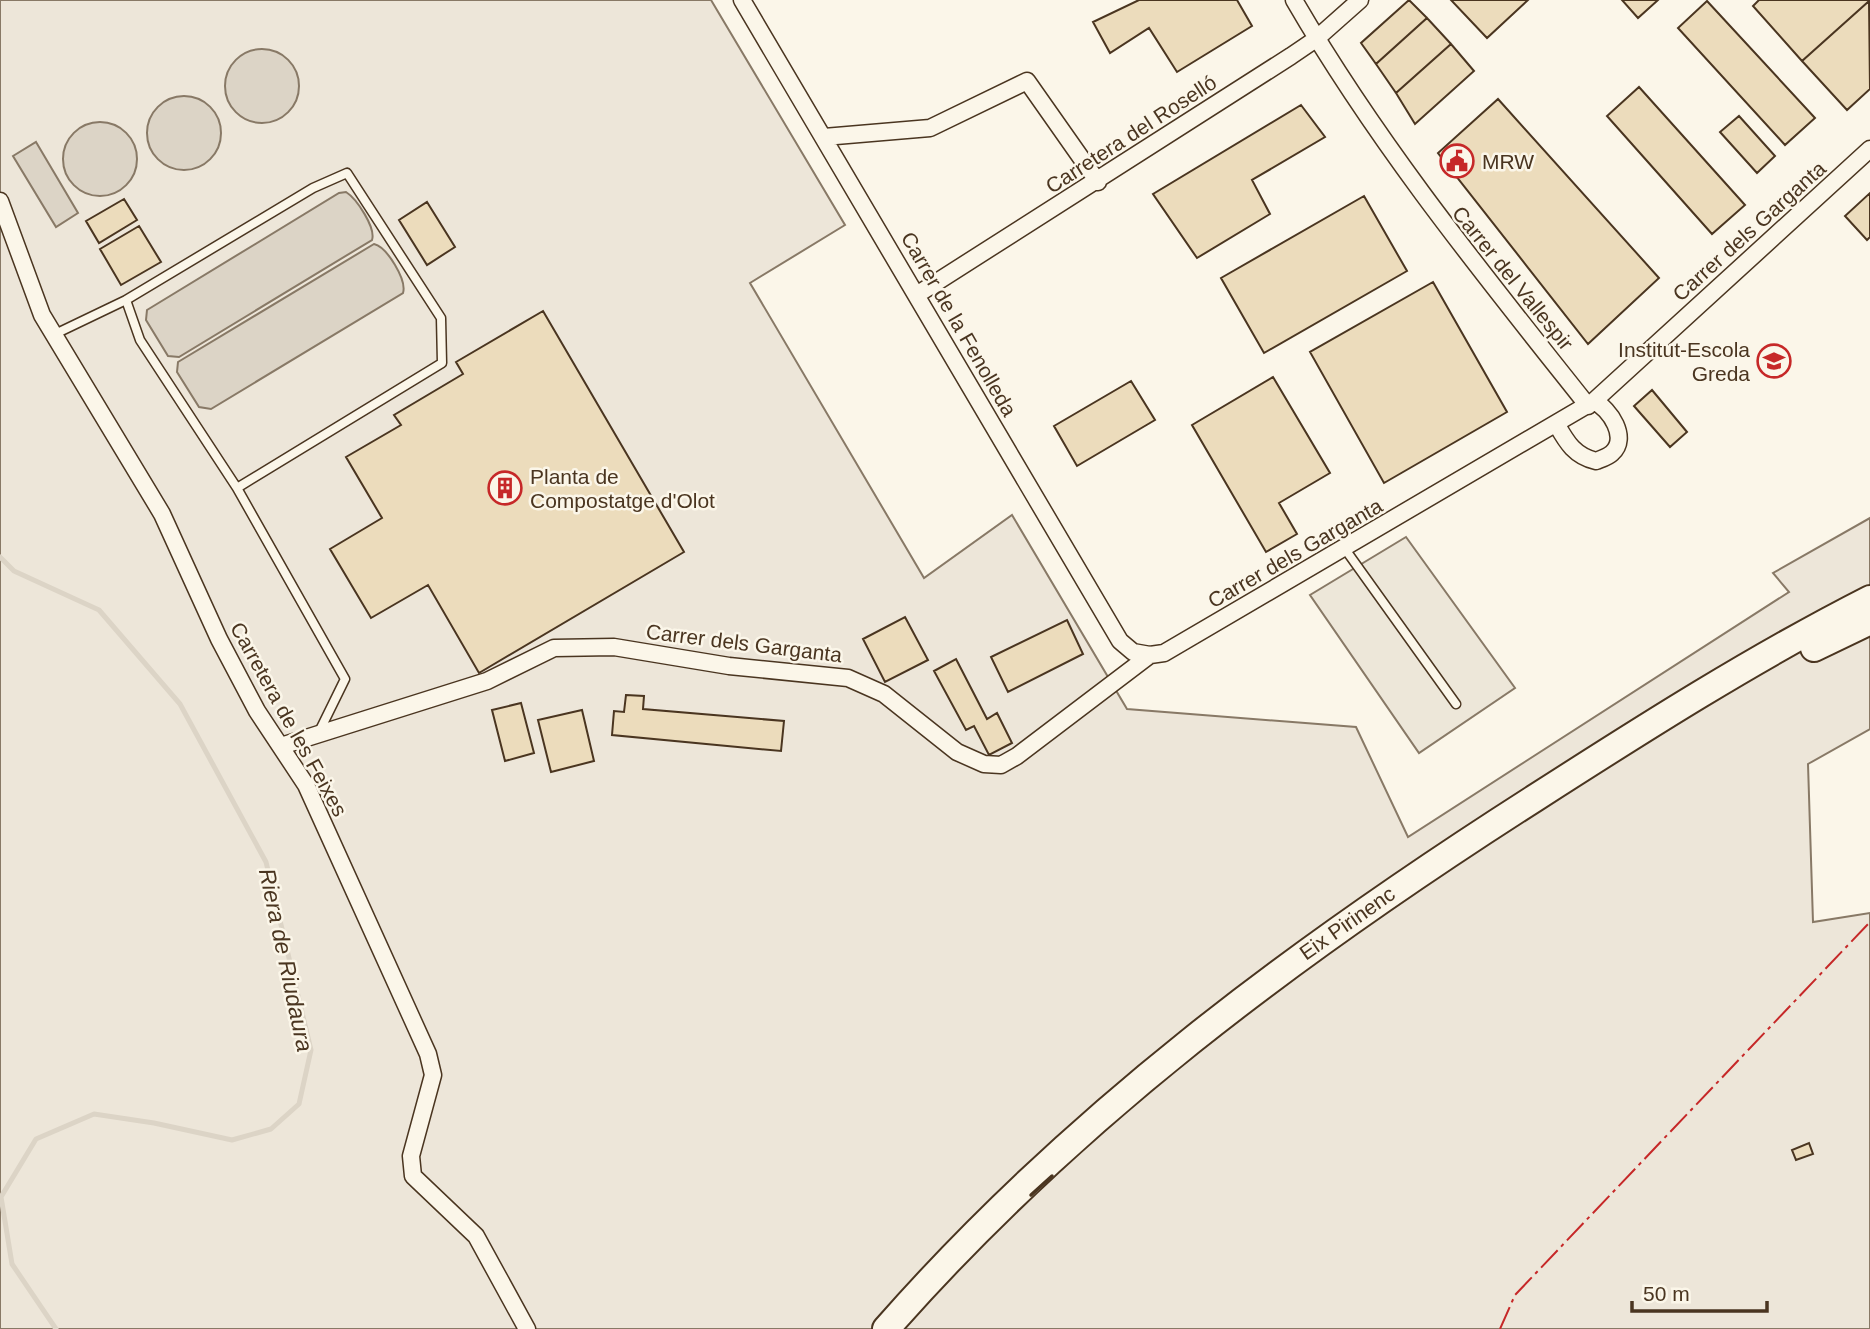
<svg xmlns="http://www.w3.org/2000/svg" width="1870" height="1329" font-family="Arial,sans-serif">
<rect width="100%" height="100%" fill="#fbf6e9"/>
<path fill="#ede6d9" stroke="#887966" stroke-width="2" d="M 0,0 L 711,0 L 845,225 L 750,283 L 924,578 L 1012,515 L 1127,709 L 1356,727 L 1408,837 L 1789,592 L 1773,573 L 1870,518 L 1870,729 L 1808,764 L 1813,922 L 1870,913 L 1870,1329 L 0,1329 Z"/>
<path fill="#ede7d9" stroke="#887966" stroke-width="2" d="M 1406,537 L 1515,688 L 1419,753 L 1310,595 Z"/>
<path fill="#dcd4c6" stroke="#887966" stroke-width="2" d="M225 86a37 37 0 1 1 74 0a37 37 0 1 1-74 0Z
M147 133a37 37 0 1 1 74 0a37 37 0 1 1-74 0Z
M63 159a37 37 0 1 1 74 0a37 37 0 1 1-74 0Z
M 36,142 L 78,213 L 56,227 L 13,156 Z
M 346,192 C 357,199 376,228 372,240 L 179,357 L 168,356 L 146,320 L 147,310 L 339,193 Z
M 374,244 C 387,247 407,280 403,293 L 211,409 L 199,407 L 177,372 L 178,362 Z"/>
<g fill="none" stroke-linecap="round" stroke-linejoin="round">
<path stroke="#dcd4c6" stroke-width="5" d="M 0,557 L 14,571 L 99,610 L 180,704 L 266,862 L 311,1050 L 299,1104 L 271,1129 L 232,1140 L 154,1123 L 94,1114 L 36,1139 L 1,1197 L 12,1264 L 56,1329"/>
</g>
<path fill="#ecdcbc" stroke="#4a3520" stroke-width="2" d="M 1139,0 L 1237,0 L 1252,26 L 1177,72 L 1149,28 L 1110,53 L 1093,22 Z
M 1409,0 L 1427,18 L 1376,64 L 1361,43 Z
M 1451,0 L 1528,0 L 1487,38 Z
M 1622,0 L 1658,0 L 1638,18 Z
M 1759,0 L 1868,0 L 1869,1 L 1802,61 L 1753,6 Z
M 1707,1 L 1815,118 L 1785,145 L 1678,28 Z
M 1869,1 L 1870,89 L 1847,110 L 1802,61 Z
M 1427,18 L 1451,44 L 1396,93 L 1376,64 Z
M 1451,44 L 1474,71 L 1415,124 L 1396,93 Z
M 1639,87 L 1745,205 L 1712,234 L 1607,116 Z
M 1498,99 L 1659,278 L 1588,344 L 1438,153 Z
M 1301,105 L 1325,137 L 1252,180 L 1270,214 L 1197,258 L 1153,194 Z
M 1739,116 L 1775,156 L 1757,173 L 1720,132 Z
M 1870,193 L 1870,237 L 1867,240 L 1845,216 Z
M 1364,196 L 1407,271 L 1264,353 L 1221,278 Z
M 124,199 L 137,220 L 99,243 L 86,221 Z
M 427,202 L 455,247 L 427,265 L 399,220 Z
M 139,226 L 161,262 L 121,285 L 100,249 Z
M 1433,282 L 1507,412 L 1384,483 L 1310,352 Z
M 543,311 L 684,552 L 479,673 L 428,585 L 371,618 L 330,549 L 382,518 L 346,457 L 401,425 L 394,415 L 463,374 L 456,362 Z
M 1273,377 L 1330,473 L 1279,503 L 1297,534 L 1266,552 L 1192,425 Z
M 1131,381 L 1155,420 L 1077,466 L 1054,426 Z
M 1652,390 L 1687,432 L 1670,447 L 1634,406 Z
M 905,617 L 928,660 L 885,682 L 863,639 Z
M 1067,620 L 1083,654 L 1008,692 L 991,657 Z
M 956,659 L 987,719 L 997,713 L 1012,743 L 989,755 L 974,726 L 966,730 L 934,671 Z
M 626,695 L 644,696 L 643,709 L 784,721 L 781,751 L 612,735 L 614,711 L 624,712 Z
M 521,703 L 534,753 L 505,761 L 492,710 Z
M 582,710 L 594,761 L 551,772 L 538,720 Z
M 1809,1143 L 1813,1154 L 1796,1160 L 1792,1150 Z"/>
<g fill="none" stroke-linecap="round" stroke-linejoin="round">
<defs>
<path id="service" d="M 53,335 L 126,300
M 237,488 L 140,340 L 126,300 L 313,188 L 347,173 L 441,318 L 442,363 L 237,488 L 345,679 L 318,734
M 1345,549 L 1456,704"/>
<path id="minor" d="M 742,0 L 1120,641 L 1133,652 L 1150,655
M 1294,0 C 1378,145 1484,275 1588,406
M 824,137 L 930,128 L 1027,81 L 1098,182
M 0,201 L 42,315 L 162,514 L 219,639 L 257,711 L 306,785 L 428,1054 L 433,1075 L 411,1156 L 413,1176 L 476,1236 L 527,1329
M 918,294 L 1291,56 L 1316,39 L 1360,0
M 1557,425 C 1567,443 1575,456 1596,461 C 1601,459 1608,457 1612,453 C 1629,438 1610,409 1594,401
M 281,746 L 487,681 L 554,648 L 614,647 L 729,666 L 848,678 L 884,694 L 957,752 L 984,764 L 1001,765 L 1017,756 L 1150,655 L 1164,653 L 1594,401 L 1870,149"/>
<path id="primary" d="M 1814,648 L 1870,621
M 886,1329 C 1073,1116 1297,950 1535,798 C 1644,728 1754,658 1870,599"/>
</defs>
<use href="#service" stroke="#4a3520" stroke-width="11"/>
<use href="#minor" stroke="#4a3520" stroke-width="19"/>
<use href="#primary" stroke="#4a3520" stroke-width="30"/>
<use href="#service" stroke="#fbf6e9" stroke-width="8"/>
<use href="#minor" stroke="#fbf6e9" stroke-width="16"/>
<use href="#primary" stroke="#fbf6e9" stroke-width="26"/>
<path stroke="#4a3520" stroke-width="3.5" d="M 1031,1195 L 1052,1176"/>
<path stroke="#c62828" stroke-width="2" stroke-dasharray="24 5 3.5 5" stroke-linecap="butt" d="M 1500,1329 L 1515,1295 L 1870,922"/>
</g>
<defs>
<symbol id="civic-ring" viewBox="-11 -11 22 22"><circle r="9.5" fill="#fbf6e9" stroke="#c62828" stroke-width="1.5"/><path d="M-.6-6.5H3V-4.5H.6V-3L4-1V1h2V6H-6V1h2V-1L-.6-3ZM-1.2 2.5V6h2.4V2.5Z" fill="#c62828"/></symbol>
<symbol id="school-ring" viewBox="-11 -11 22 22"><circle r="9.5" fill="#fbf6e9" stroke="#c62828" stroke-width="1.5"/><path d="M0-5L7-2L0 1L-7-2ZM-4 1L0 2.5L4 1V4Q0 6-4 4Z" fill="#c62828"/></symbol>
<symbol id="building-ring" viewBox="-11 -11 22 22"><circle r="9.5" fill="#fbf6e9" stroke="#c62828" stroke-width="1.5"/><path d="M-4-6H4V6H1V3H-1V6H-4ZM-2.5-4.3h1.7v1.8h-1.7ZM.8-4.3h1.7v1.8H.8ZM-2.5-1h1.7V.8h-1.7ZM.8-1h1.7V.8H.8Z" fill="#c62828"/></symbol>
</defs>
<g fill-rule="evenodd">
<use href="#civic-ring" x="1438" y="142" width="38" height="38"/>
<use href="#school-ring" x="1755" y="342" width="38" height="38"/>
<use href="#building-ring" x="486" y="469" width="38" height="38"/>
</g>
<g text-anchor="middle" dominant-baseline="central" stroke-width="5" stroke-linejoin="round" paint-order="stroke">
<g font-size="21" fill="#4a3520" stroke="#fbf6e9">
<text transform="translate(1131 134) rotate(-33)">Carretera del Roselló</text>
<text transform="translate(1749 231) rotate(-42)">Carrer dels Garganta</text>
<text transform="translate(1513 278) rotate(51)">Carrer del Vallespir</text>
<text transform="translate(959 324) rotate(60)">Carrer de la Fenolleda</text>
<text transform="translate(1295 553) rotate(-30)">Carrer dels Garganta</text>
<text transform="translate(744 643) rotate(7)">Carrer dels Garganta</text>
<text transform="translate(289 719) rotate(61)">Carretera de les Feixes</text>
<text transform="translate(1347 923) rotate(-35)">Eix Pirinenc</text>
</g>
<g font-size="21" fill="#4a3520" stroke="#fbf6e9" text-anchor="start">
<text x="1482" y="161">MRW</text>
<text x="1750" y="349" text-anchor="end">Institut-Escola<tspan x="1750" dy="24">Greda</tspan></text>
<text x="530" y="476">Planta de<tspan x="530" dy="24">Compostatge d'Olot</tspan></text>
</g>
<g font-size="23" font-style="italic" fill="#4a3520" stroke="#fbf6e9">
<text transform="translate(286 960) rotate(78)">Riera de Riudaura</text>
</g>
</g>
<path d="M1632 1301v10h135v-10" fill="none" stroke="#4a3520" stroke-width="3.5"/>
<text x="1643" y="1301" font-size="21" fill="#4a3520" stroke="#fbf6e9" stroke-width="5" paint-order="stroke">50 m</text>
</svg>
